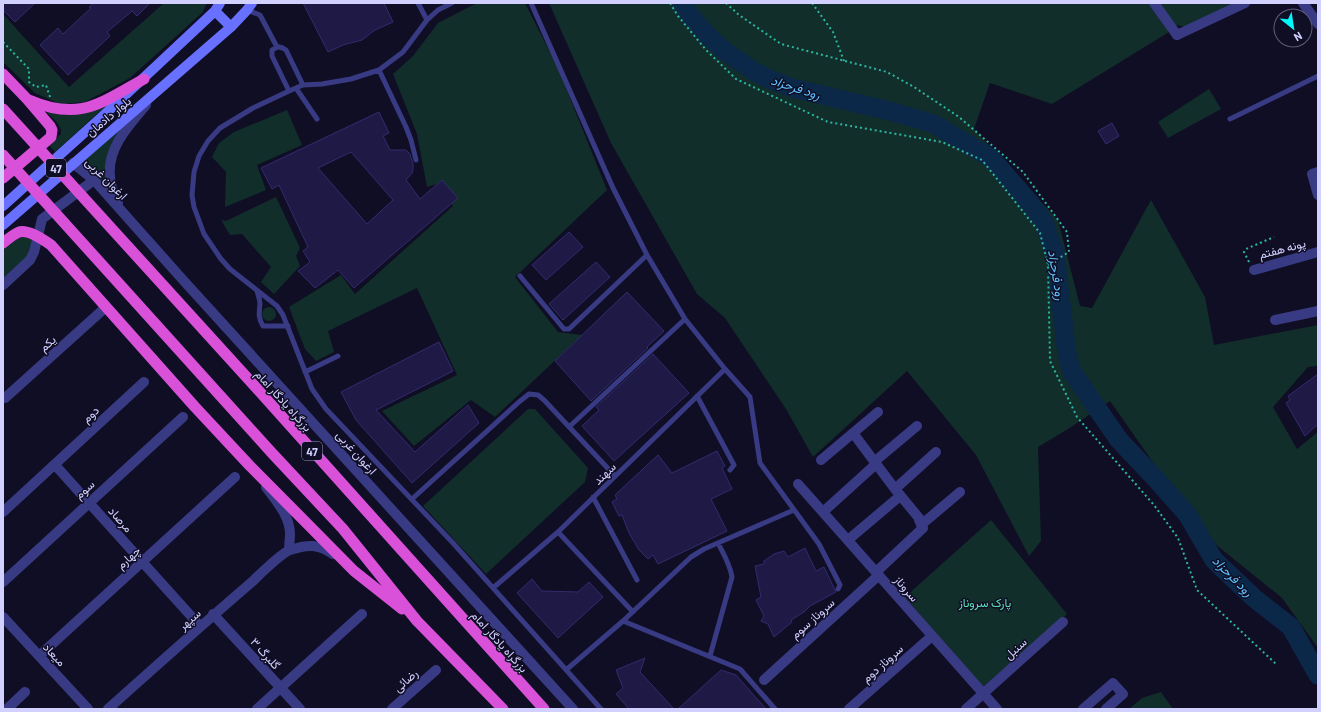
<svg xmlns="http://www.w3.org/2000/svg" width="1321" height="712" font-family="Barlow,Vazirmatn,sans-serif">
<rect width="100%" height="100%" fill="#100e24"/>
<path fill="#112e2a" d="M 164,3 L 207,3 L 202,13 L 130,78 L 85,102 L 60,104 L 35,93 L 3,62 L 3,14 L 69,87 Z
M 477,3 L 525,3 L 557,66 L 607,190 L 515,277 L 558,332 L 582,335 L 495,417 L 471,400 L 414,446 L 382,411 L 457,375 L 417,288 L 328,331 L 334,352 L 316,361 L 305,349 L 289,307 L 341,275 L 355,294 L 453,206 L 440,183 L 427,187 L 417,134 L 393,74 L 413,56 L 438,23 Z
M 549,3 L 1148,3 L 1169,32 L 1052,104 L 990,83 L 974,129 L 1058,220 L 1080,306 L 1092,308 L 1151,200 L 1205,297 L 1214,345 L 1318,325 L 1318,366 L 1308,367 L 1273,407 L 1297,449 L 1318,432 L 1318,648 L 1282,598 L 1204,535 L 1110,401 L 1068,429 L 1038,447 L 1041,541 L 1029,556 L 976,455 L 907,371 L 813,457 L 786,409 L 725,318 L 697,294 L 611,143 Z
M 1159,3 L 1236,3 L 1185,27 L 1172,24 Z
M 1209,89 L 1221,109 L 1168,138 L 1158,122 Z
M 109,103 L 55,152 L 49,145 L 61,134 C 62,123 51,118 44,110 Z
M 287,110 L 302,145 L 257,165 L 266,190 L 225,207 L 226,172 L 212,157 L 219,143 L 234,132 Z
M 127,123 L 117,137 L 112,193 L 82,163 Z
M 276,197 L 300,248 L 296,256 L 300,266 L 274,294 L 261,282 L 271,267 L 242,234 L 230,235 L 221,220 L 226,221 Z
M 22,236 L 30,238 L 32,241 L 28,256 L 3,278 L 3,249 Z
M262 314a7 7 0 1 1 14 0a7 7 0 1 1-14 0Z
M 528,409 L 535,409 L 588,468 L 585,482 L 486,574 L 423,506 Z
M 991,520 L 1067,614 L 983,687 L 905,597 Z
M 1161,692 L 1173,709 L 1129,709 L 1142,698 Z"/>
<g fill="none" stroke-linecap="round" stroke-linejoin="round">
<path stroke="#0c2849" stroke-width="19" d="M 682,3 L 687,11 L 706,34 L 726,52 L 755,72 L 767,78 L 792,88 L 890,111 L 934,124 L 991,158 L 1030,203 L 1045,224 L 1049,238 L 1055,252 L 1067,354 L 1072,372 L 1119,440 L 1155,478 L 1187,514 L 1214,560 L 1254,598 L 1291,627 L 1318,675"/>
</g>
<path fill="#1e1945" stroke="#332b71" fill-rule="evenodd" d="M 3,3 L 35,3 L 15,22 L 3,10 Z
M 94,3 L 150,3 L 137,16 L 132,11 L 107,32 L 110,36 L 68,75 L 40,45 L 58,28 L 63,34 L 91,8 L 89,7 Z
M 303,3 L 384,3 L 393,22 L 375,30 L 362,40 L 343,45 L 328,52 Z
M 379,112 L 389,133 L 383,136 L 390,150 L 406,150 L 410,154 L 413,164 L 413,169 L 412,173 L 406,180 L 420,199 L 442,180 L 458,198 L 354,288 L 338,270 L 315,288 L 298,271 L 310,262 L 303,251 L 308,247 L 279,185 L 272,189 L 261,168 ZM 351,152 L 393,200 L 367,224 L 318,168 Z
M 1112,123 L 1119,136 L 1106,144 L 1098,131 Z
M 569,232 L 583,247 L 546,280 L 532,265 Z
M 596,262 L 610,277 L 563,320 L 549,304 Z
M 627,292 L 664,331 L 647,347 L 648,348 L 591,401 L 555,361 Z
M 439,342 L 453,371 L 376,410 L 415,452 L 468,405 L 479,423 L 412,483 L 356,420 L 341,392 Z
M 653,354 L 689,393 L 614,461 L 582,426 L 599,410 L 596,407 Z
M 1318,374 L 1318,424 L 1305,436 L 1286,403 L 1290,400 L 1288,396 Z
M 717,451 L 725,466 L 722,468 L 732,489 L 711,499 L 727,531 L 658,564 L 653,555 L 648,559 L 639,550 L 629,533 L 622,515 L 619,516 L 612,502 L 617,499 L 615,495 L 658,455 L 672,473 Z
M 805,548 L 816,571 L 824,567 L 836,592 L 810,606 L 804,612 L 791,620 L 792,622 L 774,637 L 768,624 L 761,621 L 764,616 L 756,600 L 761,597 L 755,566 L 764,564 L 764,561 L 774,554 L 784,551 L 788,557 Z
M 532,579 L 542,591 L 578,592 L 589,582 L 603,597 L 558,638 L 517,593 Z
M 645,658 L 640,672 L 674,709 L 629,709 L 616,694 L 623,688 L 616,670 Z
M 721,670 L 736,675 L 766,709 L 678,709 Z"/>
<g fill="none" stroke-linecap="round" stroke-linejoin="round">
<path stroke="#2cb7a3" stroke-width="2" stroke-dasharray="2 3" stroke-linecap="butt" d="M 670,3 L 678,16 L 706,50 L 736,79 L 828,122 L 942,142 L 982,160 L 1040,233 L 1048,265 L 1050,361 L 1077,417 L 1154,505 L 1178,538 L 1197,590 L 1276,664
M 726,3 L 739,15 L 781,44 L 887,72 L 914,87 L 959,117 L 1023,172 L 1067,232 L 1069,252 L 1048,265
M 812,3 L 833,32 L 844,61
M 3,42 L 29,69 L 29,82 L 36,87 L 46,85 L 50,97
M 1249,262 L 1244,252 L 1246,249 L 1274,237"/>
<path stroke="#383b83" stroke-width="5" d="M 418,3 L 427,20
M 452,3 L 438,10 L 427,20 L 403,52 L 379,70 L 351,79 L 322,84 L 303,85 L 289,91 L 253,108 L 220,128 L 208,141 L 199,156 L 194,172 L 192,195 L 194,207 L 204,234 L 221,259 L 230,269 L 277,306 L 283,315 L 312,389 L 326,409 L 453,543 L 601,709
M 531,3 L 613,188 L 647,255 L 685,319 L 725,369 L 750,397 L 760,463 L 819,544 L 840,585 L 838,589
M 247,10 L 260,15 L 277,47
M 379,70 L 406,127 L 411,140 L 416,160
M 296,88 L 317,119
M 289,91 L 272,56 L 272,50 C 278,46 280,46 286,50 L 303,85
M 1230,119 L 1318,76
M 520,276 L 564,329 L 569,329 L 647,255
M 257,291 C 258,295 260,299 260,304 C 259,313 258,318 263,326 L 288,326
M 305,372 L 338,356
M 697,396 L 734,465 L 730,470
M 569,427 L 685,319
M 593,497 L 637,580
M 412,499 L 519,402 L 529,394 L 538,395 L 544,400 L 615,476
M 558,532 L 633,612
M 493,588 L 558,532 L 725,369
M 623,621 L 740,669 L 775,709
M 710,656 L 732,577 C 730,564 724,555 718,543
M 566,670 L 623,621 L 691,557 L 704,549 L 794,510"/>
<path stroke="#383b83" stroke-width="10" d="M 1303,3 L 1318,24
M 1177,35 L 1245,3
M 1318,172 L 1312,174 L 1318,195
M 1254,270 L 1318,252
M 3,285 L 30,260 L 34,252 L 42,219 L 94,180
M 1275,320 L 1318,311
M 5,398 L 106,307
M 853,433 L 895,489 L 919,518 L 919,520 L 923,528 L 876,572
M 821,460 L 878,412
M 874,462 L 917,426
M 55,465 L 200,626
M 798,484 L 997,709
M 895,489 L 936,452
M 3,512 L 144,382
M 823,512 L 876,464
M 921,525 L 960,492
M 848,540 L 900,496
M 3,582 L 183,417
M 3,617 L 88,709
M 39,656 L 235,477
M 764,680 L 879,575
M 7,709 L 25,692
M 257,709 L 362,614
M 392,709 L 436,670
M 849,709 L 932,636
M 966,709 L 1063,622
M 1083,709 L 1113,683 L 1123,694 L 1106,709"/>
<path stroke="#383b83" stroke-width="10" d="M 1154,3 L 1177,35
M 73,163 L 94,180 L 183,280 L 573,709
M 118,203 C 114,194 110,186 110,176 C 107,148 129,125 146,105
M 266,487 C 276,501 290,516 290,534 C 290,539 289,545 289,550
M 213,614 L 300,709
M 108,709 C 156,666 204,623 253,581 C 260,574 283,552 290,550 C 308,544 318,544 333,554"/>
<path stroke="#6770ff" stroke-width="10" d="M 215,11 L 231,27
M 3,206 L 104,115 L 215,11 L 220,3
M 3,225 L 231,27 L 247,10 L 252,3"/>
<path stroke="#d851d8" stroke-width="11" d="M 3,74 L 27,99 L 50,126 L 52,130 L 51,137 L 3,178
M 29,100 C 80,122 100,103 144,79
M 3,109 L 251,382 L 544,709
M 3,155 L 271,452 L 343,529 L 417,621 L 503,709
M 3,243 C 8,239 14,234 19,232 C 28,229 44,240 51,245 L 195,407 L 250,466 L 354,571 L 402,609"/>
</g>
<g text-anchor="middle" dominant-baseline="central" stroke-width="3" stroke-linejoin="round" paint-order="stroke">
<g fill="#100e24" stroke="#9896bd" stroke-width="1">
<rect x="46" y="159" width="20" height="18" rx="3"/>
<rect x="302" y="442" width="20" height="18" rx="3"/>
</g>
<g font-size="11" font-weight="bold" fill="#d2d0ff">
<text x="56" y="168">47</text>
<text x="312" y="451">47</text>
</g>
<g font-size="12" fill="#d2d0ff" stroke="#100e24">
<text transform="translate(108 116) rotate(-40)">بلوار دادمان</text>
<text transform="translate(107 178) rotate(45)">ارغوان غربی</text>
<text transform="translate(1282 248) rotate(-15)">پونه هفتم</text>
<text transform="translate(47 343) rotate(-42)">یکم</text>
<text transform="translate(284 400) rotate(48)">بزرگراه یادگار امام</text>
<text transform="translate(90 414) rotate(-43)">دوم</text>
<text transform="translate(357 452) rotate(48)">ارغوان غربی</text>
<text transform="translate(604 473) rotate(-44)">سهند</text>
<text transform="translate(84 489) rotate(-42)">سوم</text>
<text transform="translate(121 519) rotate(48)">مرصاد</text>
<text transform="translate(128 557) rotate(-42)">چهارم</text>
<text transform="translate(907 588) rotate(49)">سروناز</text>
<text transform="translate(812 618) rotate(-42)">سروناز سوم</text>
<text transform="translate(189 619) rotate(-42)">سپهر</text>
<text transform="translate(500 641) rotate(48)">بزرگراه یادگار امام</text>
<text transform="translate(1015 648) rotate(-42)">سنبل</text>
<text transform="translate(266 653) rotate(48)">گلبرگ ۳</text>
<text transform="translate(55 654) rotate(47)">میعاد</text>
<text transform="translate(882 663) rotate(-42)">سروناز دوم</text>
<text transform="translate(405 680) rotate(-42)">رضائی</text>
</g>
<g font-size="12" fill="#5ae1b4" stroke="#100e24">
<text x="985" y="602">پارک سروناز</text>
</g>
<g font-size="13" font-style="italic" fill="#5ec2ff" stroke="#100e24">
<text transform="translate(796 87) rotate(18)">رود فرحزاد</text>
<text transform="translate(1057 275) rotate(81)">رود فرحزاد</text>
<text transform="translate(1233 576) rotate(45)">رود فرحزاد</text>
</g>
</g>
<rect width="1321" height="712" fill="none" stroke="#d2d0ff" stroke-width="8"/>
<g transform="translate(1293 28) rotate(150)"><circle r="19" fill="#100e24" stroke="#5e5c7c"/>
<path d="M0-3L7 15L0 10L-7 15Z" fill="#00f7fb"/>
<text y="-6" font-size="11" font-weight="bold" text-anchor="middle" fill="#d2d0ff">N</text>
</g>
</svg>
